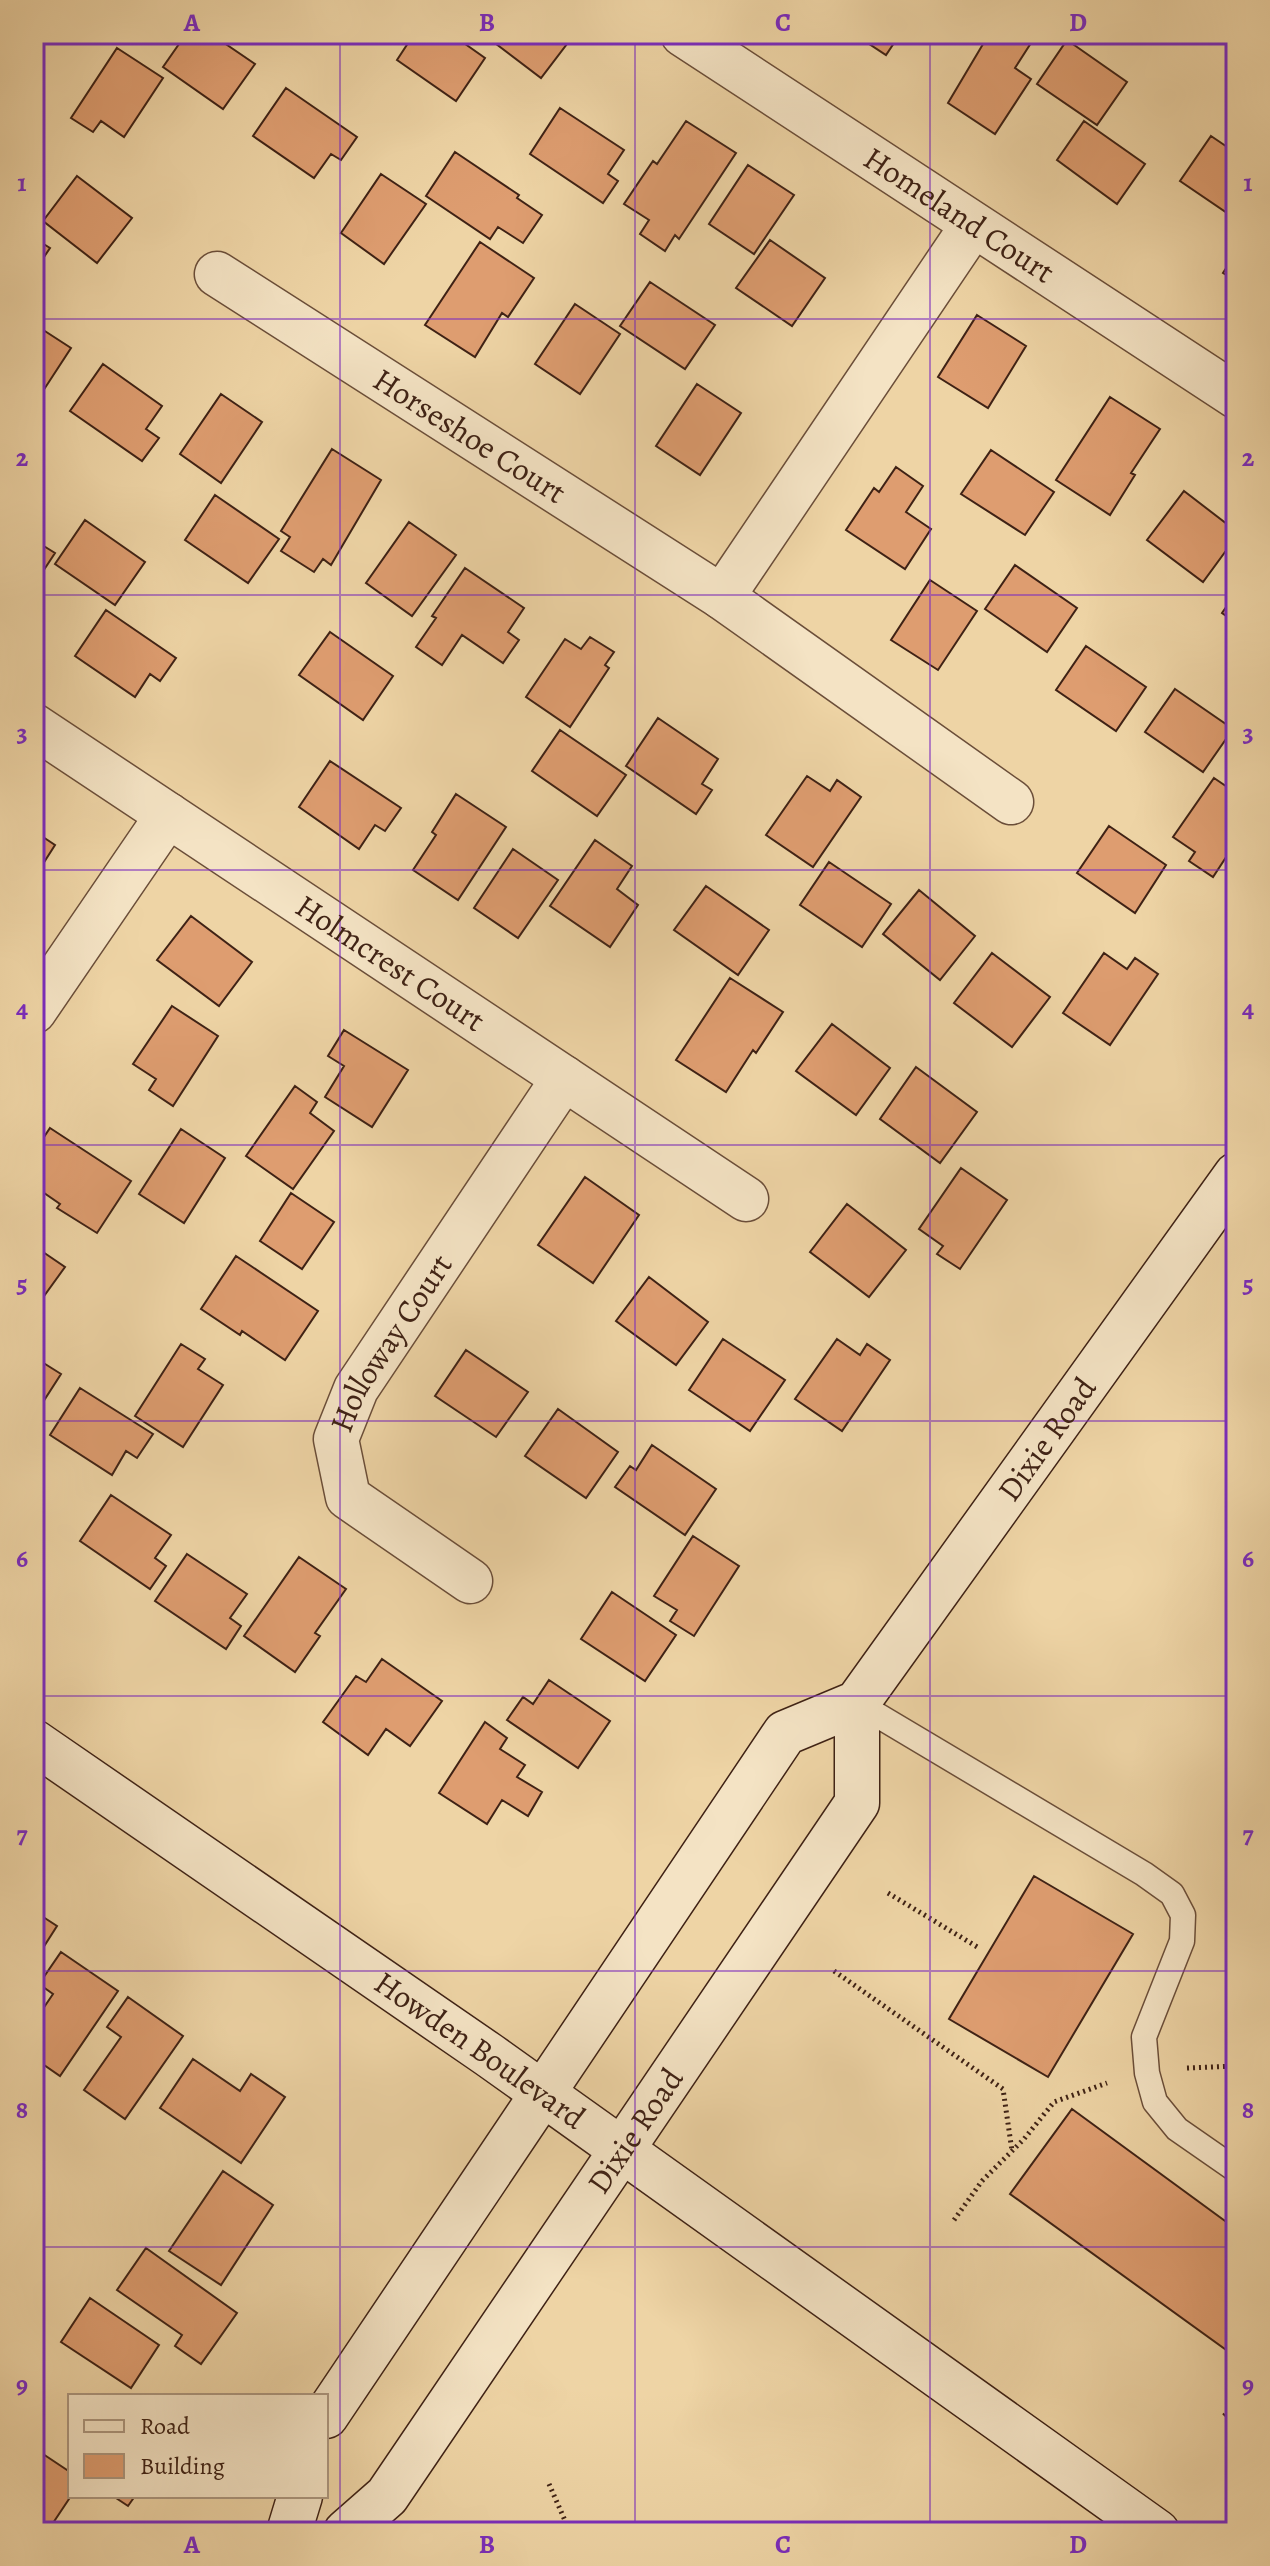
<svg xmlns="http://www.w3.org/2000/svg" width="1270" height="2566" font-family="Alegreya,serif">
<rect width="100%" height="100%" fill="#eed4a5"/>
<filter id="stains"><feTurbulence type="fractalNoise" baseFrequency=".0025" numOctaves="4"/><feColorMatrix values="0 0 0 0 .2 0 0 0 0 .09 0 0 0 0 .02 0 0 0 .5 -.17"/></filter>
<radialGradient id="worn" r=".72"><stop offset=".6" stop-color="#630" stop-opacity="0"/><stop offset="1" stop-color="#630" stop-opacity=".3"/></radialGradient>
<path fill="#de9d70" stroke="#3f2215" stroke-width="2" d="M 186,34 L 211,34 L 255,64 L 223,109 L 163,67 Z
M 414,34 L 451,34 L 485,58 L 456,101 L 397,60 Z
M 483,34 L 571,34 L 573,36 L 541,78 Z
M 854,34 L 900,34 L 886,55 Z
M 989,34 L 1018,34 L 1031,43 L 1015,68 L 1031,79 L 995,134 L 948,103 Z
M 1067,40 L 1127,82 L 1097,125 L 1037,84 Z
M 117,48 L 163,78 L 124,137 L 101,121 L 93,132 L 71,118 Z
M 286,88 L 357,137 L 341,160 L 331,154 L 314,178 L 253,136 Z
M 560,108 L 624,150 L 608,174 L 618,181 L 603,203 L 530,154 Z
M 686,121 L 736,153 L 679,239 L 675,235 L 665,251 L 640,234 L 649,220 L 624,204 L 653,161 L 657,164 Z
M 1084,121 L 1145,164 L 1117,204 L 1057,160 Z
M 1211,136 L 1236,153 L 1236,219 L 1180,181 Z
M 455,152 L 519,195 L 517,198 L 542,215 L 523,243 L 498,227 L 490,239 L 426,196 Z
M 748,165 L 794,195 L 754,254 L 709,224 Z
M 381,174 L 426,204 L 384,264 L 341,233 Z
M 77,176 L 132,218 L 97,263 L 43,221 Z
M 34,238 L 50,248 L 34,272 Z
M 770,240 L 825,278 L 792,326 L 736,288 Z
M 480,242 L 534,278 L 508,317 L 502,313 L 475,357 L 425,325 Z
M 1236,253 L 1236,281 L 1223,273 Z
M 650,282 L 715,325 L 685,369 L 620,326 Z
M 575,304 L 620,334 L 580,394 L 535,364 Z
M 977,315 L 1026,346 L 988,408 L 938,377 Z
M 34,324 L 71,348 L 43,391 L 34,386 Z
M 103,364 L 162,406 L 146,429 L 159,438 L 142,461 L 70,411 Z
M 697,384 L 741,413 L 700,475 L 656,446 Z
M 221,394 L 262,422 L 221,483 L 180,454 Z
M 1110,397 L 1160,429 L 1131,473 L 1135,475 L 1110,515 L 1056,480 Z
M 332,449 L 381,480 L 331,565 L 323,559 L 314,572 L 281,551 L 290,537 L 281,531 Z
M 991,450 L 1054,492 L 1025,535 L 961,494 Z
M 896,467 L 923,486 L 906,512 L 931,529 L 905,569 L 846,530 L 874,488 L 879,492 Z
M 1184,491 L 1236,531 L 1236,537 L 1203,582 L 1147,540 Z
M 215,495 L 279,539 L 248,583 L 185,540 Z
M 85,520 L 145,562 L 115,605 L 55,564 Z
M 409,522 L 456,555 L 412,616 L 366,583 Z
M 34,540 L 55,553 L 34,585 Z
M 1015,565 L 1077,608 L 1047,652 L 985,609 Z
M 465,568 L 524,608 L 508,632 L 519,640 L 503,663 L 462,635 L 442,665 L 416,647 L 436,618 L 432,616 Z
M 930,580 L 977,611 L 938,670 L 891,640 Z
M 1236,593 L 1236,623 L 1222,613 Z
M 106,610 L 176,658 L 160,681 L 150,674 L 135,697 L 75,656 Z
M 330,632 L 393,676 L 363,720 L 299,675 Z
M 590,637 L 614,652 L 605,665 L 609,668 L 570,727 L 526,697 L 565,639 L 581,649 Z
M 1086,646 L 1146,687 L 1116,731 L 1056,690 Z
M 1175,689 L 1233,729 L 1203,772 L 1145,732 Z
M 658,718 L 718,759 L 702,784 L 712,790 L 696,814 L 626,766 Z
M 560,730 L 626,775 L 597,816 L 532,771 Z
M 330,761 L 401,808 L 385,831 L 375,825 L 359,849 L 299,807 Z
M 807,776 L 830,791 L 837,780 L 861,797 L 813,867 L 766,835 Z
M 1214,778 L 1236,793 L 1236,842 L 1213,877 L 1189,861 L 1195,852 L 1173,837 Z
M 456,794 L 506,827 L 458,900 L 413,870 L 436,835 L 432,832 Z
M 1109,826 L 1166,865 L 1135,913 L 1077,873 Z
M 34,831 L 55,845 L 34,878 Z
M 595,840 L 632,866 L 617,889 L 638,905 L 610,947 L 550,906 Z
M 513,849 L 558,880 L 518,938 L 474,908 Z
M 829,862 L 891,904 L 862,947 L 800,905 Z
M 706,886 L 769,930 L 738,975 L 674,930 Z
M 919,890 L 975,936 L 940,980 L 883,934 Z
M 191,916 L 252,962 L 219,1006 L 157,960 Z
M 992,953 L 1050,997 L 1012,1047 L 954,1003 Z
M 1104,953 L 1127,969 L 1135,958 L 1158,974 L 1110,1045 L 1063,1013 Z
M 730,978 L 783,1012 L 756,1053 L 753,1050 L 726,1092 L 676,1060 Z
M 172,1006 L 218,1036 L 173,1106 L 149,1090 L 156,1079 L 133,1064 Z
M 832,1024 L 890,1068 L 856,1115 L 796,1071 Z
M 344,1030 L 408,1070 L 372,1127 L 325,1097 L 344,1066 L 328,1056 Z
M 916,1067 L 977,1112 L 940,1163 L 880,1119 Z
M 295,1086 L 317,1102 L 310,1113 L 334,1131 L 293,1189 L 246,1156 Z
M 50,1128 L 131,1181 L 97,1233 L 57,1208 L 60,1204 L 34,1186 L 34,1152 Z
M 181,1129 L 225,1158 L 184,1223 L 139,1194 Z
M 961,1168 L 1007,1200 L 960,1269 L 937,1254 L 943,1246 L 919,1229 Z
M 585,1177 L 639,1215 L 593,1283 L 538,1245 Z
M 291,1193 L 334,1222 L 302,1269 L 260,1241 Z
M 847,1204 L 906,1250 L 869,1297 L 810,1252 Z
M 43,1252 L 65,1267 L 34,1310 L 34,1261 Z
M 236,1256 L 318,1311 L 285,1360 L 242,1331 L 240,1335 L 201,1309 Z
M 649,1277 L 708,1322 L 676,1365 L 616,1321 Z
M 723,1339 L 785,1380 L 750,1431 L 689,1390 Z
M 837,1339 L 860,1355 L 867,1344 L 890,1360 L 842,1431 L 795,1399 Z
M 181,1344 L 205,1359 L 198,1369 L 223,1385 L 183,1447 L 135,1416 Z
M 466,1350 L 528,1392 L 496,1437 L 435,1396 Z
M 34,1357 L 61,1374 L 34,1416 Z
M 80,1388 L 153,1434 L 137,1458 L 126,1451 L 112,1475 L 50,1435 Z
M 558,1409 L 618,1452 L 586,1498 L 525,1456 Z
M 652,1445 L 716,1489 L 685,1535 L 615,1487 L 630,1466 L 636,1470 Z
M 111,1495 L 171,1535 L 155,1558 L 166,1566 L 150,1589 L 80,1541 Z
M 693,1536 L 739,1566 L 694,1636 L 670,1621 L 677,1610 L 654,1596 Z
M 187,1554 L 247,1594 L 230,1618 L 241,1626 L 226,1649 L 155,1601 Z
M 299,1557 L 346,1589 L 315,1633 L 320,1636 L 295,1672 L 244,1636 Z
M 612,1592 L 676,1635 L 645,1681 L 581,1639 Z
M 382,1659 L 442,1701 L 410,1746 L 386,1729 L 368,1755 L 323,1722 L 356,1676 L 366,1682 Z
M 549,1680 L 610,1721 L 578,1768 L 507,1720 L 523,1697 L 533,1704 Z
M 485,1722 L 507,1738 L 500,1749 L 525,1765 L 517,1777 L 542,1792 L 528,1816 L 502,1800 L 487,1824 L 439,1793 Z
M 1034,1876 L 1133,1934 L 1048,2077 L 949,2019 Z
M 34,1911 L 57,1926 L 34,1962 Z
M 61,1952 L 118,1991 L 60,2076 L 34,2058 L 34,2022 L 53,1994 L 39,1984 Z
M 128,1997 L 183,2036 L 125,2119 L 84,2090 L 121,2037 L 107,2027 Z
M 193,2059 L 240,2091 L 251,2074 L 285,2097 L 241,2163 L 160,2108 Z
M 1072,2109 L 1236,2229 L 1236,2357 L 1010,2194 Z
M 223,2171 L 273,2205 L 221,2285 L 169,2251 Z
M 146,2248 L 237,2313 L 201,2364 L 175,2346 L 182,2335 L 117,2290 Z
M 90,2298 L 159,2345 L 131,2388 L 61,2342 Z
M 37,2450 L 70,2472 L 71,2496 L 47,2532 L 34,2532 L 34,2454 Z
M 113,2496 L 135,2496 L 128,2506 Z"/>
<g fill="none" stroke-linecap="round" stroke-linejoin="round">
<defs>
<path id="lane" d="M 857,1703 L 1144,1874 L 1172,1894 L 1183,1915 L 1182,1941 L 1144,2037 L 1147,2073 L 1155,2102 L 1177,2129 L 1236,2170"/>
<g id="street">
<path id="s1" d="M 683,34 L 1236,396"/>
<path id="s2" d="M 217,274 L 722,597 L 1011,802"/>
<path d="M 722,597 L 973,225"/>
<path id="s3" d="M 34,726 L 746,1199"/>
<path d="M 34,1011 L 168,815"/>
<path id="s4" d="M 470,1581 L 348,1497 L 336,1439 L 356,1389 L 564,1078"/>
</g>
<g id="secondary">
<path id="s5" d="M 34,1742 L 489,2055 L 1157,2532"/>
<path id="s6" d="M 326,2416 L 785,1733 L 857,1703 L 1236,1175"/>
<path d="M 289,2532 L 300,2496"/>
<path id="s7" d="M 346,2532 L 387,2496 L 857,1803 L 857,1703"/>
</g>
</defs>
<use href="#lane" stroke="#6b4e39" stroke-width="27"/>
<use href="#street" stroke="#6b4e39" stroke-width="47"/>
<use href="#secondary" stroke="#3f2215" stroke-width="47"/>
<path stroke="#3f2215" stroke-width="5" stroke-dasharray="2 4" stroke-linecap="butt" d="M 888,1893 L 979,1948
M 834,1971 L 1003,2089 L 1012,2151
M 1187,2068 L 1236,2066
M 954,2220 L 982,2181 L 1024,2139 L 1054,2102 L 1107,2083
M 1224,2416 L 1236,2404
M 549,2484 L 570,2532"/>
<use href="#lane" stroke="#f4e3c4" stroke-width="24"/>
<use href="#street" stroke="#f4e3c4" stroke-width="44"/>
<use href="#secondary" stroke="#f4e3c4" stroke-width="44"/>
</g>
<path fill="none" stroke="#7b2cbf" stroke-width="2" stroke-opacity="0.55" d="M 340,34 L 340,2532M 635,34 L 635,2532M 930,34 L 930,2532M 34,319 L 1236,319M 34,595 L 1236,595M 34,870 L 1236,870M 34,1145 L 1236,1145M 34,1421 L 1236,1421M 34,1696 L 1236,1696M 34,1971 L 1236,1971M 34,2247 L 1236,2247"/>
<g text-anchor="middle" dominant-baseline="central" stroke-width="8" stroke-linejoin="round" paint-order="stroke">
<g font-size="32" fill="#3f2215" stroke="#f4e3c4">
<text stroke="none"><textPath href="#s1" startOffset="330">Homeland Court</textPath></text>
<text stroke="none"><textPath href="#s2" startOffset="300">Horseshoe Court</textPath></text>
<text stroke="none"><textPath href="#s3" startOffset="428">Holmcrest Court</textPath></text>
<text stroke="none"><textPath href="#s4" startOffset="318">Holloway Court</textPath></text>
<text stroke="none"><textPath href="#s6" startOffset="1226">Dixie Road</textPath></text>
<text stroke="none"><textPath href="#s5" startOffset="542">Howden Boulevard</textPath></text>
<text stroke="none"><textPath href="#s7" startOffset="496">Dixie Road</textPath></text>
</g>
</g>
<rect width="1270" height="2566" fill="none" stroke="#eed4a5" stroke-width="88"/>
<rect x="68" y="2394" width="260" height="104" fill="#f4e3c4" stroke="#ac967e" stroke-width="2"/>
<rect x="84" y="2420" width="40" height="12" fill="#f4e3c4" stroke="#ac967e" stroke-width="2"/>
<text x="140" y="2434" font-size="24" fill="#3f2215">Road</text>
<rect x="84" y="2454" width="40" height="24" fill="#de9d70" stroke="#ac967e" stroke-width="2"/>
<text x="140" y="2474" font-size="24" fill="#3f2215">Building</text>
<rect x="44" y="44" width="1182" height="2478" fill="none" stroke="#7b2cbf" stroke-width="3"/>
<g font-size="26" text-anchor="middle" font-weight="bold" fill="#7b2cbf">
<text x="192" y="31">A</text>
<text x="487" y="31">B</text>
<text x="783" y="31">C</text>
<text x="1078" y="31">D</text>
<text x="22" y="191">1</text>
<text x="1248" y="191">1</text>
<text x="22" y="466">2</text>
<text x="1248" y="466">2</text>
<text x="22" y="741">3</text>
<text x="1248" y="741">3</text>
<text x="22" y="1017">4</text>
<text x="1248" y="1017">4</text>
<text x="22" y="1292">5</text>
<text x="1248" y="1292">5</text>
<text x="22" y="1567">6</text>
<text x="1248" y="1567">6</text>
<text x="22" y="1843">7</text>
<text x="1248" y="1843">7</text>
<text x="22" y="2118">8</text>
<text x="1248" y="2118">8</text>
<text x="22" y="2393">9</text>
<text x="1248" y="2393">9</text>
<text x="192" y="2553">A</text>
<text x="487" y="2553">B</text>
<text x="783" y="2553">C</text>
<text x="1078" y="2553">D</text>
</g>
<rect width="100%" height="100%" filter="url(#stains)"/>
<rect width="100%" height="100%" fill="url(#worn)"/>
</svg>
